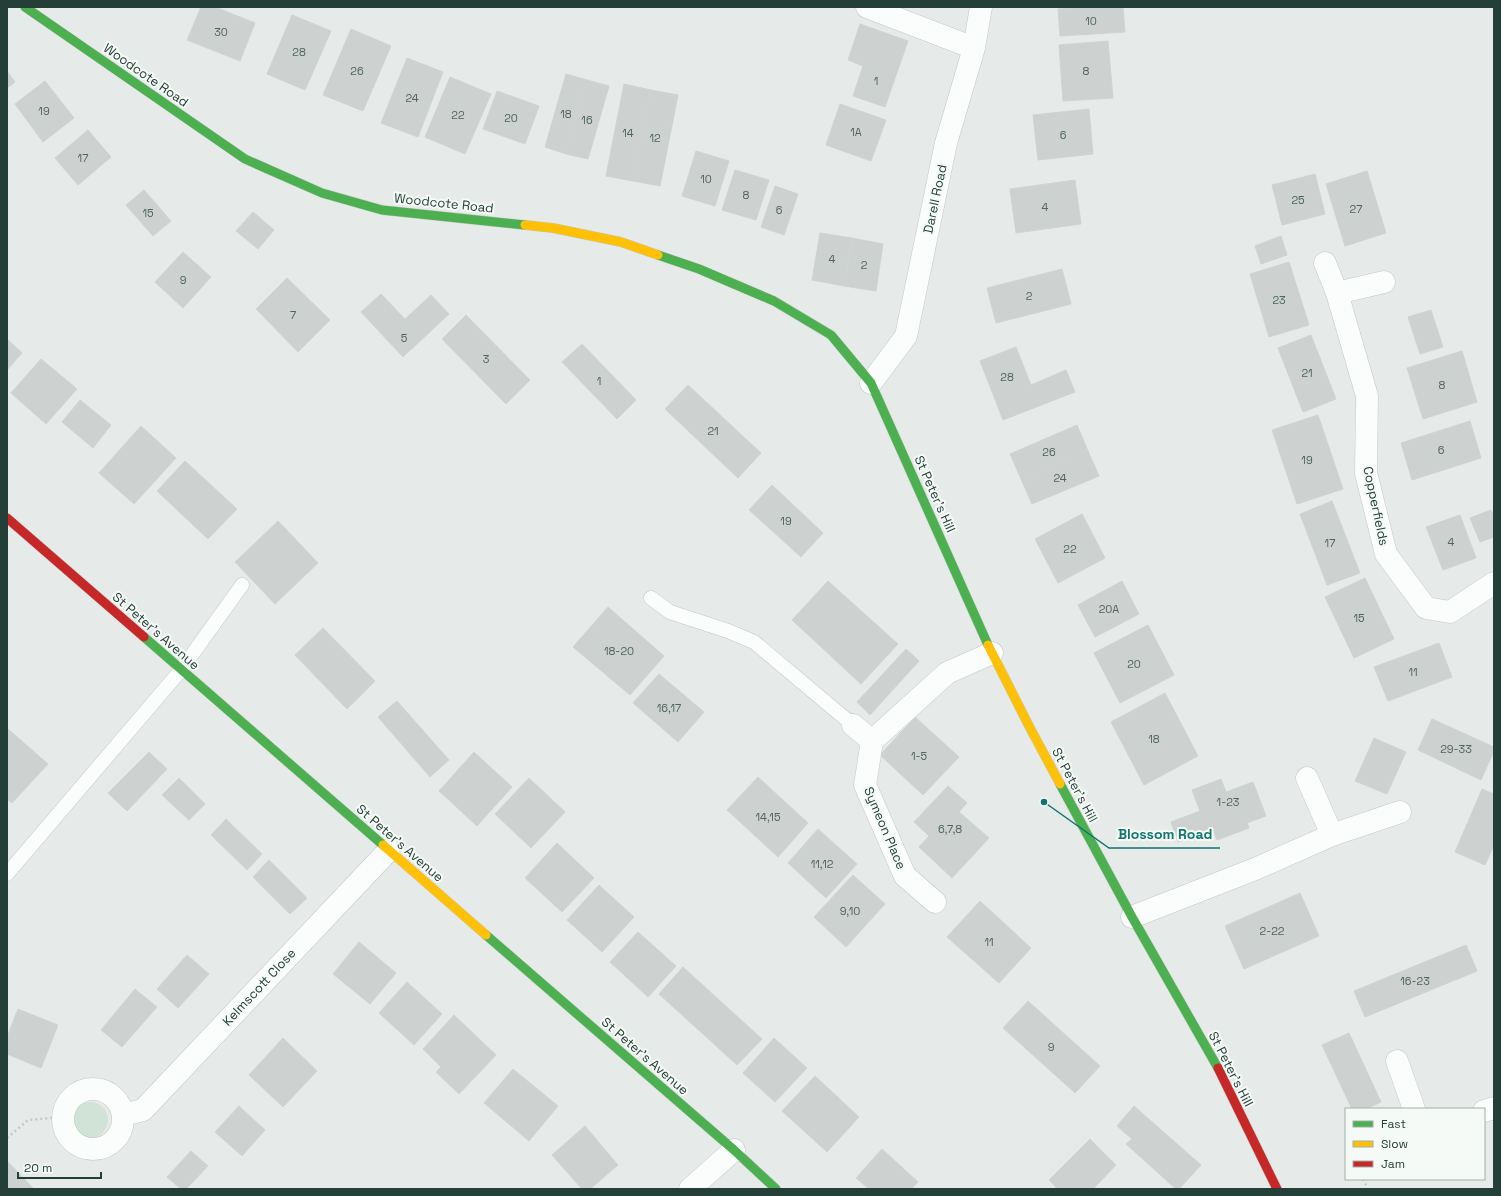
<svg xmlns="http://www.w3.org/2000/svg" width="1501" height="1196" font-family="'Space Grotesk',sans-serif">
<rect width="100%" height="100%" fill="#e6ebe9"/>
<path fill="#d0e3d6" d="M72 1120a18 18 0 1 1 36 0a18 18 0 1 1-36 0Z"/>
<path fill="#cdd2d0" stroke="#cfd4d2" d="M 201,7 L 215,7 L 255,23 L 240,61 L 187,40 Z
M 1086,7 L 1123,7 L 1125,32 L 1060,36 L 1058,9 Z
M 292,15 L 331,31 L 305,90 L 267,74 Z
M 860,24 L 908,41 L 885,107 L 853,96 L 863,66 L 848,60 Z
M 351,29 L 391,46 L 363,111 L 323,95 Z
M 1108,41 L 1113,98 L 1063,101 L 1059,45 Z
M 407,58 L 443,72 L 418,137 L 381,123 Z
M 7,71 L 15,82 L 7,88 Z
M 566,74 L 587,80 L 566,154 L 545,147 Z
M 450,77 L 491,94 L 465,154 L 425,137 Z
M 587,80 L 609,86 L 588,159 L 566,154 Z
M 45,81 L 74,118 L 43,142 L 15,104 Z
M 624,84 L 651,90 L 633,181 L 606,176 Z
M 651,90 L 678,95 L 660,186 L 633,181 Z
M 497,91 L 539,106 L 525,144 L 483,129 Z
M 840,104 L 886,120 L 871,161 L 826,145 Z
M 1089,109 L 1093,154 L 1038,160 L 1033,115 Z
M 88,130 L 111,157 L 78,185 L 55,158 Z
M 696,151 L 729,161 L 715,206 L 682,196 Z
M 735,170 L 769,180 L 756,220 L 722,210 Z
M 1367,171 L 1386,233 L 1345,246 L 1326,184 Z
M 1315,174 L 1325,214 L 1282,225 L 1272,185 Z
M 1075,180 L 1081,224 L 1016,233 L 1010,189 Z
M 775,186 L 798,194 L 784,235 L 761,227 Z
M 144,190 L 171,221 L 153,236 L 126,205 Z
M 253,212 L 274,230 L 258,249 L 236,231 Z
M 820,233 L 852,238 L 844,286 L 812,280 Z
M 1281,236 L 1287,255 L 1261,264 L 1255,246 Z
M 852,238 L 883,244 L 876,291 L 844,286 Z
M 183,252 L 211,277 L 183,308 L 155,282 Z
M 1289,262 L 1309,325 L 1269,337 L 1250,274 Z
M 1062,269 L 1071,304 L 996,323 L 987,288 Z
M 287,278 L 330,320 L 298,352 L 256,309 Z
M 381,294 L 405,319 L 431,295 L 449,314 L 403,357 L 361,312 Z
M 1431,310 L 1443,347 L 1420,354 L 1408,317 Z
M 466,315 L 530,380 L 506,404 L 442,339 Z
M 1311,335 L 1336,399 L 1303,412 L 1278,348 Z
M 7,339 L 22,353 L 7,370 Z
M 582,344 L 636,400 L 617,419 L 562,362 Z
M 1016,347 L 1031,385 L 1066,370 L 1075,392 L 1003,420 L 980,361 Z
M 1462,351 L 1477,402 L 1423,419 L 1407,368 Z
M 41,359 L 77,389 L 46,424 L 11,393 Z
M 688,385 L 761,453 L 738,478 L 665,409 Z
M 80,400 L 111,425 L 93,448 L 62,422 Z
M 1318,415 L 1343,489 L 1297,504 L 1272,430 Z
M 1470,421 L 1481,458 L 1412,480 L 1401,443 Z
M 1077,425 L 1088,451 L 1021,479 L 1010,454 Z
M 141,426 L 176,458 L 134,504 L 99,473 Z
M 1088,451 L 1099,476 L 1032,504 L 1021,479 Z
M 185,461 L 237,509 L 208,539 L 157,491 Z
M 772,485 L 823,533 L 801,557 L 749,510 Z
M 1332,501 L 1360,573 L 1327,585 L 1300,514 Z
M 1491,510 L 1494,517 L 1494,537 L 1480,542 L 1470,518 Z
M 1082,514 L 1105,558 L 1058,583 L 1035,539 Z
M 1460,515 L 1476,558 L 1443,570 L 1426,527 Z
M 278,521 L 318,563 L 275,604 L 235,562 Z
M 1365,578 L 1394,639 L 1354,658 L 1325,597 Z
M 828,581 L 898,644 L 861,684 L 792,620 Z
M 1122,581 L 1139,614 L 1095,637 L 1078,605 Z
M 608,607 L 664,656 L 630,695 L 573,647 Z
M 1148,625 L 1174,675 L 1120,703 L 1094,653 Z
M 323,628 L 375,681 L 347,709 L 295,655 Z
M 1439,643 L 1452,677 L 1388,701 L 1374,667 Z
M 906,649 L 919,661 L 870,715 L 857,702 Z
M 659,674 L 704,712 L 678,742 L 633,703 Z
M 1165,693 L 1198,756 L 1144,785 L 1111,722 Z
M 397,701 L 449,760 L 430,777 L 378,717 Z
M 915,717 L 959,757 L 923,795 L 880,755 Z
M 1432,719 L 1494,747 L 1494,751 L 1481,780 L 1418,750 Z
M 7,728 L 48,764 L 12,803 L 7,799 Z
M 1374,738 L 1406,752 L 1387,794 L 1355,781 Z
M 149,752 L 167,769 L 127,811 L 108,793 Z
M 474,752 L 512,787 L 477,826 L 439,791 Z
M 758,777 L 808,823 L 778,857 L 727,810 Z
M 179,778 L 205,804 L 189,820 L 162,795 Z
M 529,778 L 565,812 L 531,848 L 495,814 Z
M 1221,779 L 1226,792 L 1253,782 L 1266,816 L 1247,823 L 1249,828 L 1217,840 L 1212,828 L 1178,842 L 1171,822 L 1200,811 L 1192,790 Z
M 948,786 L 967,803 L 959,812 L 989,838 L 952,878 L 919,847 L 929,836 L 914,822 Z
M 1482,789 L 1494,794 L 1494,845 L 1485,865 L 1455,852 Z
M 226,819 L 262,854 L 247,870 L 211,835 Z
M 818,829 L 857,864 L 826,898 L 788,863 Z
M 557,843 L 594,878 L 562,912 L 525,878 Z
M 269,860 L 307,898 L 290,914 L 253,877 Z
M 853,875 L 885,904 L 846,947 L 814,917 Z
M 599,885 L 634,917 L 602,952 L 567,920 Z
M 1300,893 L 1319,936 L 1244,969 L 1225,926 Z
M 980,901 L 1031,948 L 999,983 L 947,937 Z
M 638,932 L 676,966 L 648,997 L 610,962 Z
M 359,942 L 396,973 L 370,1004 L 333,974 Z
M 1466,945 L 1477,971 L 1365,1017 L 1354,991 Z
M 187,955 L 209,974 L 178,1008 L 157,989 Z
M 683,967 L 762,1039 L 737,1065 L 659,994 Z
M 407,982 L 442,1014 L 414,1045 L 379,1013 Z
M 135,989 L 157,1007 L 122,1047 L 101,1030 Z
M 1028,1001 L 1100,1066 L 1075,1093 L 1003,1028 Z
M 18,1009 L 58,1025 L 41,1068 L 7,1054 L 7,1037 Z
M 454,1015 L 496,1055 L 459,1094 L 436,1072 L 441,1067 L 423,1049 Z
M 1349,1033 L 1381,1102 L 1366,1109 L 1352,1109 L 1322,1045 Z
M 283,1038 L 317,1071 L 283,1107 L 249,1075 Z
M 774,1038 L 807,1068 L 775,1102 L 743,1073 Z
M 513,1069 L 558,1106 L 529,1141 L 484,1103 Z
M 815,1076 L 859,1117 L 827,1152 L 782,1111 Z
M 239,1106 L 265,1130 L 242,1156 L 215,1132 Z
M 1134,1106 L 1201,1165 L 1179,1189 L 1176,1189 L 1126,1144 L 1132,1139 L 1117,1126 Z
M 585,1126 L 618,1165 L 590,1189 L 582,1189 L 552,1155 Z
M 1090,1139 L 1116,1165 L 1093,1189 L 1054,1189 L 1056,1187 L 1049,1180 Z
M 882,1149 L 918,1182 L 911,1189 L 869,1189 L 856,1178 Z
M 191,1151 L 208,1166 L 186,1189 L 181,1189 L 167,1177 Z
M 7,1161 L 34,1189 L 7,1189 Z"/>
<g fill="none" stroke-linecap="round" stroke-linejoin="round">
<defs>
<path id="lane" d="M 651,598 L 670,612 L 728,631 L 754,642 L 853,725
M 7,874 L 181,670 L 242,585"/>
<path id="street" d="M 867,7 L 974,48
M 1325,263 L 1337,293
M 1384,282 L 1337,293 L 1367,396 L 1366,473 L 1386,554 L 1426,608 L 1450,612 L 1494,583
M 871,383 L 906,336 L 946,143 L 974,48 L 981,7
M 853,725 L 872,741
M 1307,778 L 1332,835
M 935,902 L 905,876 L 865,785 L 872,741 L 947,673 L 992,653
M 1132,917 L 1255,869 L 1332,835 L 1400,812
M 1397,1061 L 1414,1109
M63 1119a30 30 0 1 1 60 0a30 30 0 1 1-60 0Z
M 1484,1111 L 1494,1108
M 123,1115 L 143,1110 L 389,850
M 690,1189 L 734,1150"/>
<path id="fast" d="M 25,7 L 245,159 L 322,193 L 382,210 L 525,225
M 658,255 L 699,269 L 774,301 L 831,335 L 871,383 L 988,645
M 144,637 L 383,845
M 1060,784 L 1132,917 L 1218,1068
M 486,935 L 734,1150 L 776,1189"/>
<path id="slow" d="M 525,225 L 553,228 L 621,242 L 658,255
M 988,645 L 1029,726 L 1060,784
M 383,845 L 486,935"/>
<path id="jam" d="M 7,518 L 144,637
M 1218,1068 L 1277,1189"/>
</defs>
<use href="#lane" stroke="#c3c8c6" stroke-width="15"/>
<use href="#street" stroke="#c3c8c6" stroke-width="23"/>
<use href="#fast" stroke="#c2c9c6" stroke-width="10"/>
<use href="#slow" stroke="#c2c9c6" stroke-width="10"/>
<use href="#jam" stroke="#c2c9c6" stroke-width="10"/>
<path stroke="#c2cac7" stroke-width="2.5" stroke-dasharray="2 3" stroke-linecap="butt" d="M 7,1138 L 28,1120 L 63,1117
M 1363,1179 L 1368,1189"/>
<use href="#lane" stroke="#fbfcfc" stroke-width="14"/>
<use href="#street" stroke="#fbfcfc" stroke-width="22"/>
<use href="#fast" stroke="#4caf50" stroke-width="9"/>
<use href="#slow" stroke="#ffc107" stroke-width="9"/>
<use href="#jam" stroke="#c62828" stroke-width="9"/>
</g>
<g text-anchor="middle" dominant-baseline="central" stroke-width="4" stroke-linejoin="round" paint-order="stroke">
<g font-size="11" fill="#4f645e">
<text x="1091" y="21">10</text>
<text x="221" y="32">30</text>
<text x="299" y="52">28</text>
<text x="357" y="71">26</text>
<text x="1086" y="71">8</text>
<text x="876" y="81">1</text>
<text x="412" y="98">24</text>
<text x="44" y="111">19</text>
<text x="566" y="114">18</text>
<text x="458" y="115">22</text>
<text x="511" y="118">20</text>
<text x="587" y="120">16</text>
<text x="856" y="132">1A</text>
<text x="628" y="133">14</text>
<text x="1063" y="135">6</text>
<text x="655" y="138">12</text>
<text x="83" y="158">17</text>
<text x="706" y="179">10</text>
<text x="746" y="195">8</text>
<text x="1298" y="200">25</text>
<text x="1045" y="207">4</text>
<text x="1356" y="209">27</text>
<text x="779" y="210">6</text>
<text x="148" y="213">15</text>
<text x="832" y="259">4</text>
<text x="864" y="265">2</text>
<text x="183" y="280">9</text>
<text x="1029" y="296">2</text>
<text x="1279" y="300">23</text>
<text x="293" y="315">7</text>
<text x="404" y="338">5</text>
<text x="486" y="359">3</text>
<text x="1307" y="373">21</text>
<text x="1007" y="377">28</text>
<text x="599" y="381">1</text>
<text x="1442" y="385">8</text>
<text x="713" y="431">21</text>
<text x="1441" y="450">6</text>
<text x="1049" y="452">26</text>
<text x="1307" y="460">19</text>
<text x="1060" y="478">24</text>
<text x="786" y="521">19</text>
<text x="1451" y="542">4</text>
<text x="1330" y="543">17</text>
<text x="1070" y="549">22</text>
<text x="1109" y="609">20A</text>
<text x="1359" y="618">15</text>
<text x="619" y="651">18-20</text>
<text x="1134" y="664">20</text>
<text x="1413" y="672">11</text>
<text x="669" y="708">16,17</text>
<text x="1154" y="739">18</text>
<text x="1456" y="749">29-33</text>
<text x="919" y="756">1-5</text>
<text x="1228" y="802">1-23</text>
<text x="768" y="817">14,15</text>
<text x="950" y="829">6,7,8</text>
<text x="822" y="864">11,12</text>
<text x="850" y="911">9,10</text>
<text x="1272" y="931">2-22</text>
<text x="989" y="942">11</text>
<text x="1415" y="981">16-23</text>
<text x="1051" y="1047">9</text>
</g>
<g font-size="13" fill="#243f37" stroke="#f5faf7">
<text transform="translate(146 75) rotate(35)">Woodcote Road</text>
<text transform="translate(935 199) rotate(-78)">Darell Road</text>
<text transform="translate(444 203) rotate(6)">Woodcote Road</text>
<text transform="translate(935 494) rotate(66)">St Peter's Hill</text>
<text transform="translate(1376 506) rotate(78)">Copperfields</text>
<text transform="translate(156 631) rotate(41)">St Peter's Avenue</text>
<text transform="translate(1075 785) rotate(62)">St Peter's Hill</text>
<text transform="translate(885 828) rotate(67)">Symeon Place</text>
<text transform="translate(400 843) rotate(41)">St Peter's Avenue</text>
<text transform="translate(259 987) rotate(-47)">Kelmscott Close</text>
<text transform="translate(645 1056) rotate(41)">St Peter's Avenue</text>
<text transform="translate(1231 1069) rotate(63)">St Peter's Hill</text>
</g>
</g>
<path fill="none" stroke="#0f766e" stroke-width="1.5" d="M1044 802L1109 848H1220"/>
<circle fill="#0f766e" stroke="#f5faf7" stroke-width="1.5" cx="1044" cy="802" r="4"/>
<g font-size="14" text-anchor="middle" font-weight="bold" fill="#0f766e" stroke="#f5faf7" stroke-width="4" stroke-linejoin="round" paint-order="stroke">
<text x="1165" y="839">Blossom Road</text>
</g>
<rect width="1501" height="1196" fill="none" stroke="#243f37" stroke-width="16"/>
<rect x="1345" y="1108" width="140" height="72" fill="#f5faf7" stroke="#a1afaa"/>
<rect x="1353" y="1121" width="20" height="6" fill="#4caf50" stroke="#a1afaa"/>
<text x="1381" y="1128" font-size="12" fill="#243f37">Fast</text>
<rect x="1353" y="1141" width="20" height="6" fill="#ffc107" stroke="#a1afaa"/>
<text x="1381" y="1148" font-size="12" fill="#243f37">Slow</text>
<rect x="1353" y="1161" width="20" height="6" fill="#c62828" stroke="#a1afaa"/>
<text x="1381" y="1168" font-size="12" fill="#243f37">Jam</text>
<path d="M18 1172v6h83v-6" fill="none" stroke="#243f37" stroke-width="2"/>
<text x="24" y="1172" font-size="12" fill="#243f37" stroke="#f5faf7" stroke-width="3" paint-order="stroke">20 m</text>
</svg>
